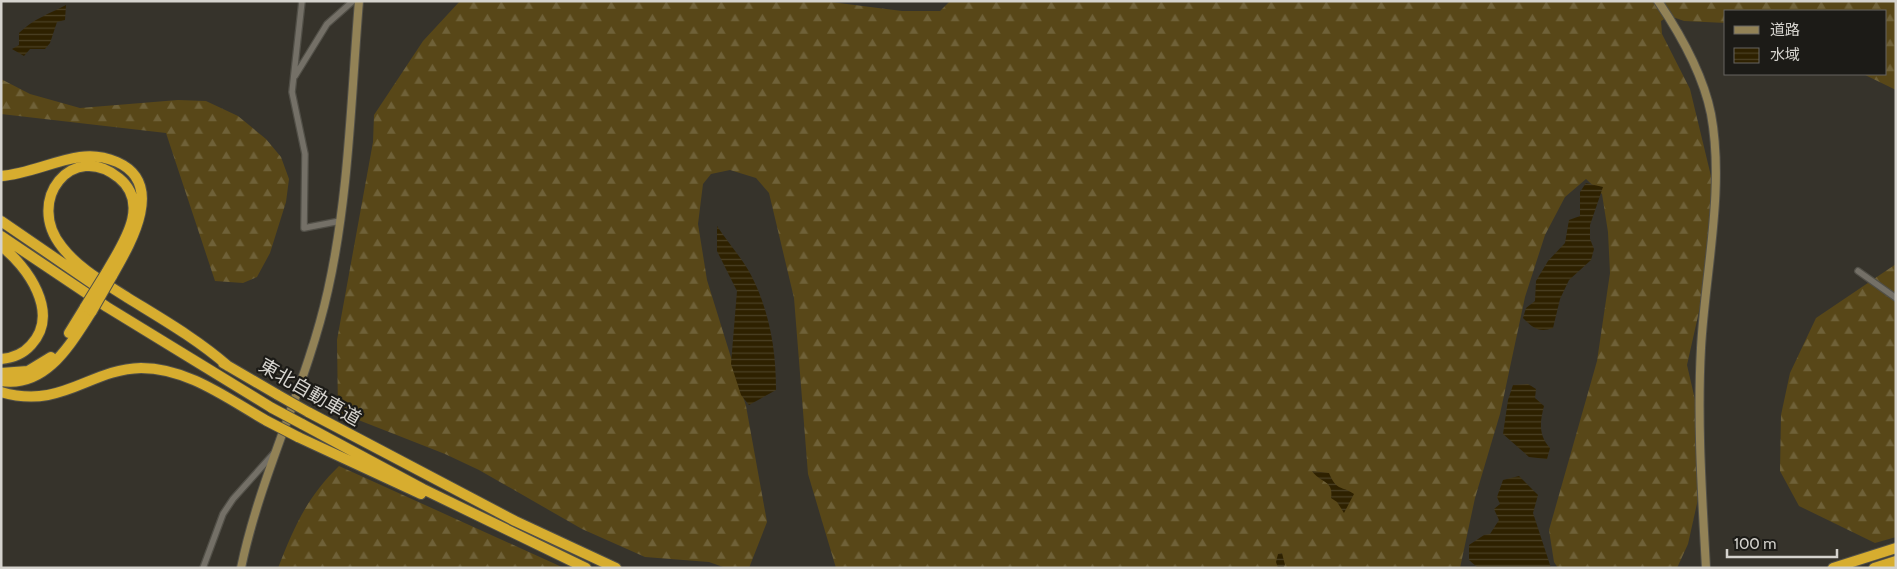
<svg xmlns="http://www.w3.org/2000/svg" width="1897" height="569" font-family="Cabin,'Noto Sans JP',sans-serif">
<defs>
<pattern id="forest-firs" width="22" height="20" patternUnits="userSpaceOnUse" patternTransform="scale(1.25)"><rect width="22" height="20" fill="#584718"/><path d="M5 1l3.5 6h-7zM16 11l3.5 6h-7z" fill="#6f6138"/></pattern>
<pattern id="water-rules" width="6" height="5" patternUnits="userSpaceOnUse" patternTransform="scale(1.25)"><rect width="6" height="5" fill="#2e2100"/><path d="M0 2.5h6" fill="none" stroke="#4b4024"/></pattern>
</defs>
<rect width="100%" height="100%" fill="#36332b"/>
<path fill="url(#forest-firs)" d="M 460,1 L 823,1 L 902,11 L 940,11 L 950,1 L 1896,1 L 1896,90 L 1863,74 L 1886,74 L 1886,11 L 1726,11 L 1726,23 L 1684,21 L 1670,16 L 1661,21 L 1662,34 L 1690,89 L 1717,201 L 1709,267 L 1687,365 L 1699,417 L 1698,499 L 1688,544 L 1677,568 L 1558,568 L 1554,562 L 1549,530 L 1597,361 L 1610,273 L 1608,232 L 1602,194 L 1586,179 L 1565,197 L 1545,235 L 1525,297 L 1500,414 L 1475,498 L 1460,568 L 836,568 L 808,474 L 794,298 L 769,193 L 756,178 L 730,170 L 711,174 L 703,184 L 698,224 L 707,280 L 746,406 L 767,522 L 749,568 L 726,568 L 709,562 L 645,557 L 582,529 L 479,470 L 445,454 L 338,412 L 337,340 L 373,142 L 374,115 L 423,41 Z
M 1,79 L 30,94 L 80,108 L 178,100 L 206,101 L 238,116 L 266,139 L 281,157 L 289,179 L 286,202 L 270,253 L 257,277 L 243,283 L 215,281 L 166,133 L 1,114 Z
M 1896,264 L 1896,537 L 1875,543 L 1799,506 L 1780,471 L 1781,415 L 1790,373 L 1816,318 Z
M 339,466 L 564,568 L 278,568 C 294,527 307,497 339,466 Z"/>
<path fill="url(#water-rules)" d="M 66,5 L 65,20 L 57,22 L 50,43 L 45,49 L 30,49 L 24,56 L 12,49 L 19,45 L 19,33 C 33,19 49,14 66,5 Z
M 1586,183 L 1603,187 L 1590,225 L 1590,239 L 1594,249 L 1591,260 L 1569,280 L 1560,299 L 1553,328 C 1539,333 1533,328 1523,318 L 1526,308 L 1535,301 L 1536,281 L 1548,261 L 1565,243 L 1569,220 L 1580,216 L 1580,192 Z
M 717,226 C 728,243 743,259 752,277 C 770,313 776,351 776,390 L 749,405 L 741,395 L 731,364 L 737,291 L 717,251 Z
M 1528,384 L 1536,389 L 1535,398 L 1544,406 C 1540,421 1538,435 1550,448 L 1547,459 L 1529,457 L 1503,434 L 1508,400 L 1513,385 Z
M 1312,471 L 1329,473 C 1337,492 1341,485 1354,494 L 1344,513 L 1337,502 L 1331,498 C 1334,480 1320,483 1312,471 Z
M 1519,476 L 1538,495 L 1533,513 L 1551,568 L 1478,568 L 1469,560 L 1469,545 L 1484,535 L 1490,534 L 1499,520 L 1494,509 L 1500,504 L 1497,497 L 1503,480 Z
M 1282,553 L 1285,565 L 1283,568 L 1278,568 L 1276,562 L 1278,554 Z"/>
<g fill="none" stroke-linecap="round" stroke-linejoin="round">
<defs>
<path id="street" d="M 302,1 L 292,92 L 305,154 L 304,228 L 340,221
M 295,76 L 327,24 L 353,1
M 1858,271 L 1896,298
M 203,568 L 223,514 L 233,499 L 275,452"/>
<path id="secondary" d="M 1658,1 C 1681,35 1703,74 1711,114 C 1725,189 1705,273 1701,348 C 1697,421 1702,495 1706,568
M 241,568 C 261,472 307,385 328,290 C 349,196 351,97 359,1"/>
<path id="highway" d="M 1,176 C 28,174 53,161 80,157 C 92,155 105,157 117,162 C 167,184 129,246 112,276
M 1,221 L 93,284
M 1,236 L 107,307 L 272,408
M 1,246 C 27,266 61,313 31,345 C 23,354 14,358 1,359
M 106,273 C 121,246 152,205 119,178 C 73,140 24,200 62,247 C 79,269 105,283 128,298 C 162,319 197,339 228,366
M 69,333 L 85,307
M 223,363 L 278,395
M 1,373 L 28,371 L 51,357
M 1,381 C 47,388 71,343 92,311
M 1,392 C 62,410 89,369 141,368 C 188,368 228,399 267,421
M 308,412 L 515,521 L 616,568
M 302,424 L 423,489 L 586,568
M 298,437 L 421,494
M 1833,568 L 1896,548
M 1874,568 L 1896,561"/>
</defs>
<use href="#street" stroke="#514f47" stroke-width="8"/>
<use href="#secondary" stroke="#514f47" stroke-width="10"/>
<use href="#highway" stroke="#514f47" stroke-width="12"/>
<use href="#street" stroke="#747067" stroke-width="5.5"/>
<use href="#secondary" stroke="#928256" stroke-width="8"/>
<use href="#highway" stroke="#d7ad2f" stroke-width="10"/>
<defs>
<path id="highway-bridge" d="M 85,307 L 106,273
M 92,311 L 112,276
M 278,395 L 308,412
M 272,408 L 302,424
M 267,421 L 298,437"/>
</defs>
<use href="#highway-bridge" stroke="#514f47" stroke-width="12" stroke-linecap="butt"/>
<use href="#highway-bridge" stroke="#d7ad2f" stroke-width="10"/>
</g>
<g text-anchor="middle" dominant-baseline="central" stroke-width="4.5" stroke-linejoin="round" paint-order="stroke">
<g font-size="19" fill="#d5d3ce" stroke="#1c1b17">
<text transform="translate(310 392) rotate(30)">東北自動車道</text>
</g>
</g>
<rect width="1897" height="569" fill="none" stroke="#d5d3ce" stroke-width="5"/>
<rect x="1724" y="10" width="162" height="65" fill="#1c1b17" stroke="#666560"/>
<rect x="1734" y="26" width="25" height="8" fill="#928256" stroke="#666560"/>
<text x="1770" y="35" font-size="15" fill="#d5d3ce">道路</text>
<rect x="1734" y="48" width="25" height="15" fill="url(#water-rules)" stroke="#666560"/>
<text x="1770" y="60" font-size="15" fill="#d5d3ce">水域</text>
<path d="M1727 549v8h110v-8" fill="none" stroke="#d5d3ce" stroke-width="2.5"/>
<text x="1734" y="549" font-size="15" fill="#d5d3ce" stroke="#1c1b17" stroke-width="4" paint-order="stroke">100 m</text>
</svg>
